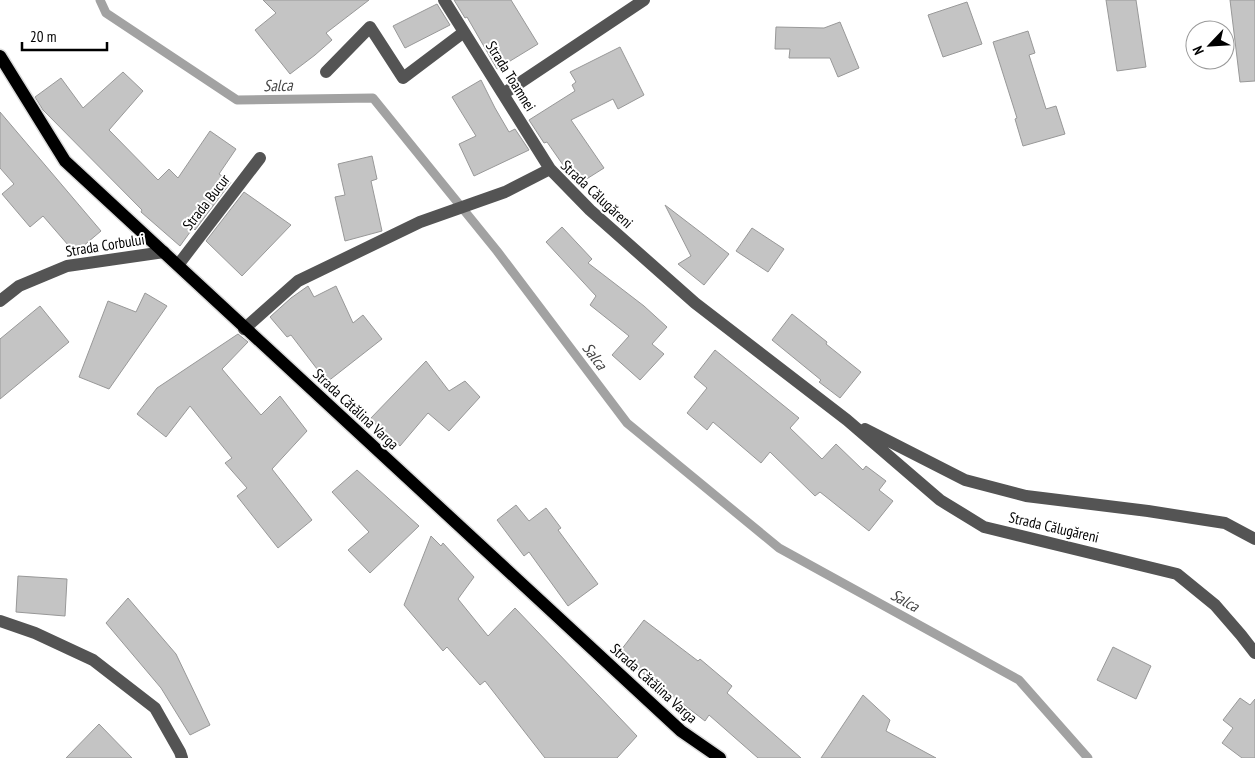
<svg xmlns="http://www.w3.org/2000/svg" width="1255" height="758" font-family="'PT Sans Narrow',sans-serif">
<rect width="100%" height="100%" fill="#fff"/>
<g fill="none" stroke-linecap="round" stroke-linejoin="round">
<path stroke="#a2a2a2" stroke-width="9" d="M 100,0 L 106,13 L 237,100 L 373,98 L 497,251 L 627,423 L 779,548 L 1019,680 L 1088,758"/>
</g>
<path fill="#c4c4c4" stroke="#989898" d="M 263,0 L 369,0 L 326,33 L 332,40 L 315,55 L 290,74 L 255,30 L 276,13 Z
M 454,0 L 511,0 L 538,44 L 497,69 L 467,17 L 465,18 Z
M 1106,0 L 1136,0 L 1146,67 L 1117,71 Z
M 1230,0 L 1255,0 L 1255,81 L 1240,82 Z
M 967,2 L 982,44 L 943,57 L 928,15 Z
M 437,4 L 450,25 L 405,48 L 393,26 Z
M 840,22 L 859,68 L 838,77 L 830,58 L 789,58 L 790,49 L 775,49 L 776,27 L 824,28 Z
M 1028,31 L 1035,53 L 1029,55 L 1046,109 L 1056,106 L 1065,134 L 1023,146 L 1015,119 L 1017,118 L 993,42 Z
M 620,47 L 644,95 L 618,109 L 613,99 L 571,120 L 604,168 L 577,185 L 547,142 L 544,143 L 529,120 L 575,91 L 572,85 L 576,82 L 570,72 Z
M 123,72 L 143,91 L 109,130 L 158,180 L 169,169 L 178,178 L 210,131 L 236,149 L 219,174 L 231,182 L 195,230 L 193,228 L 180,246 L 141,212 L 142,210 L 43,110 L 35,97 L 61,78 L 83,108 Z
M 481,80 L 495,108 L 509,132 L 515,129 L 529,150 L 474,176 L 459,144 L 476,136 L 452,97 Z
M 0,112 L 101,231 L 75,253 L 43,216 L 30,227 L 2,194 L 14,184 L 0,168 Z
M 372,156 L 377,179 L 371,181 L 382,231 L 345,241 L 335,197 L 345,195 L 338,164 Z
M 244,192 L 291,225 L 242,276 L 206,241 Z
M 665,205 L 729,254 L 704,285 L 678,264 L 691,256 Z
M 562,227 L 592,259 L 588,263 L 644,306 L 667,327 L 652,344 L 664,354 L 640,380 L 612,355 L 629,336 L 590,305 L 596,296 L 546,242 Z
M 752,228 L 784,249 L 768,272 L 736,251 Z
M 308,286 L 314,297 L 336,286 L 353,323 L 363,315 L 382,339 L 327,382 L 291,335 L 287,337 L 270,317 L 291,298 Z
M 145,293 L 167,306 L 109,389 L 79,377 L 108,301 L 136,312 Z
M 40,306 L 69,342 L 0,399 L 0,339 Z
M 792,314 L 827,342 L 826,344 L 861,372 L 840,398 L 819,382 L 821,380 L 772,340 Z
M 238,334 L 248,342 L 222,369 L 261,415 L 280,396 L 307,431 L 272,469 L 312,520 L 278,548 L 237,496 L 247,488 L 225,463 L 232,458 L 190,406 L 166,437 L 137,414 L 157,388 Z
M 715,350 L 799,418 L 790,428 L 822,459 L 836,444 L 863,470 L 866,466 L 886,481 L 879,490 L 893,501 L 869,531 L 820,492 L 815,496 L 770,452 L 761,463 L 713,422 L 707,430 L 687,413 L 707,388 L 694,377 Z
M 426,361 L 449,391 L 465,381 L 480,397 L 449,431 L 428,413 L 400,446 L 370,419 Z
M 357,470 L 419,526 L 370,573 L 348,550 L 369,532 L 332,492 Z
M 516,505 L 529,521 L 546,508 L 561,528 L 558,530 L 598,584 L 568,606 L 529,552 L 524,556 L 497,520 Z
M 431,536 L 441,546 L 443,543 L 474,577 L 458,599 L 488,636 L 515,608 L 637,736 L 617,758 L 545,758 L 485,681 L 480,685 L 447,647 L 443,651 L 404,605 Z
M 18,576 L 67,579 L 65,616 L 16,612 Z
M 128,598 L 176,654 L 210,725 L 190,735 L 161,688 L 106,623 Z
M 644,620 L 698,661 L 700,659 L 732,686 L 727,693 L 801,758 L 758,758 L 709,715 L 705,721 L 618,654 Z
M 1113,647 L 1151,666 L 1136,699 L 1097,680 Z
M 863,695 L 890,720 L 886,731 L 936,758 L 821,758 Z
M 1240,698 L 1250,705 L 1255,699 L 1255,758 L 1242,758 L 1222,743 L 1233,728 L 1223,720 Z
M 99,724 L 132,758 L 66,758 Z"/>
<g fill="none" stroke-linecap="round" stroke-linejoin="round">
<defs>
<path id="major" d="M 0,56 L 65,161 L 681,731 L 720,758"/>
</defs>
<use href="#major" stroke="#dbdbdb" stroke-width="15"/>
<path stroke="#545454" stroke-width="12" d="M 444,0 L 550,169 L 590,210 L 695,303 L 847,420 L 940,500 L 984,527 L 1177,574 L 1215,605 L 1241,635 L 1255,653
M 326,72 L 370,27 L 403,78 L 464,32
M 503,94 L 644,0
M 178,265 L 260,158
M 0,301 L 19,286 L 67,266 L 164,252
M 244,329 L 298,281 L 420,222 L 505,192 L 550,169
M 865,429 L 965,480 L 1026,496 L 1148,511 L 1225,523 L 1255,539
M 0,621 L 35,633 L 93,660 L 155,708 L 180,752 L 182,758"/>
<use href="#major" stroke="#000" stroke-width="12"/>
</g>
<g text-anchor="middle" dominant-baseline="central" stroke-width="4" stroke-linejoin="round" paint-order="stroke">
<g font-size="15" fill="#000" stroke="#fff">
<text transform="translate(511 76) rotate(58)">Strada Toamnei</text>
<text transform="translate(597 194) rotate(43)">Strada Călugăreni</text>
<text transform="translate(206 202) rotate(-52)">Strada Bucur</text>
<text transform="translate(105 245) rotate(-9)">Strada Corbului</text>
<text transform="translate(356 409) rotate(43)">Strada Cătălina Varga</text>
<text transform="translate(1054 527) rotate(13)">Strada Călugăreni</text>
<text transform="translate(654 683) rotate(42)">Strada Cătălina Varga</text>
</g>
<g font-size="16" font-style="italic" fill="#434343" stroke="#fff">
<text transform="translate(278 85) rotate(-1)">Salca</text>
<text transform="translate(595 356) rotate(53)">Salca</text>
<text transform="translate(905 600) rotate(29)">Salca</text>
</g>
</g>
<g transform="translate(1210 45) rotate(245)"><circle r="24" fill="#ffffff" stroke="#999999"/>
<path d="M0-4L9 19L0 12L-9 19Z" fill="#000000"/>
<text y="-8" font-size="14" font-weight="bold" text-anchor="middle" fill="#000000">N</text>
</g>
<path d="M22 42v8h85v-8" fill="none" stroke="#000000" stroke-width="2.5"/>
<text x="30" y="42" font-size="15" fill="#000000" stroke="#ffffff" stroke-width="4" paint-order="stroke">20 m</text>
</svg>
